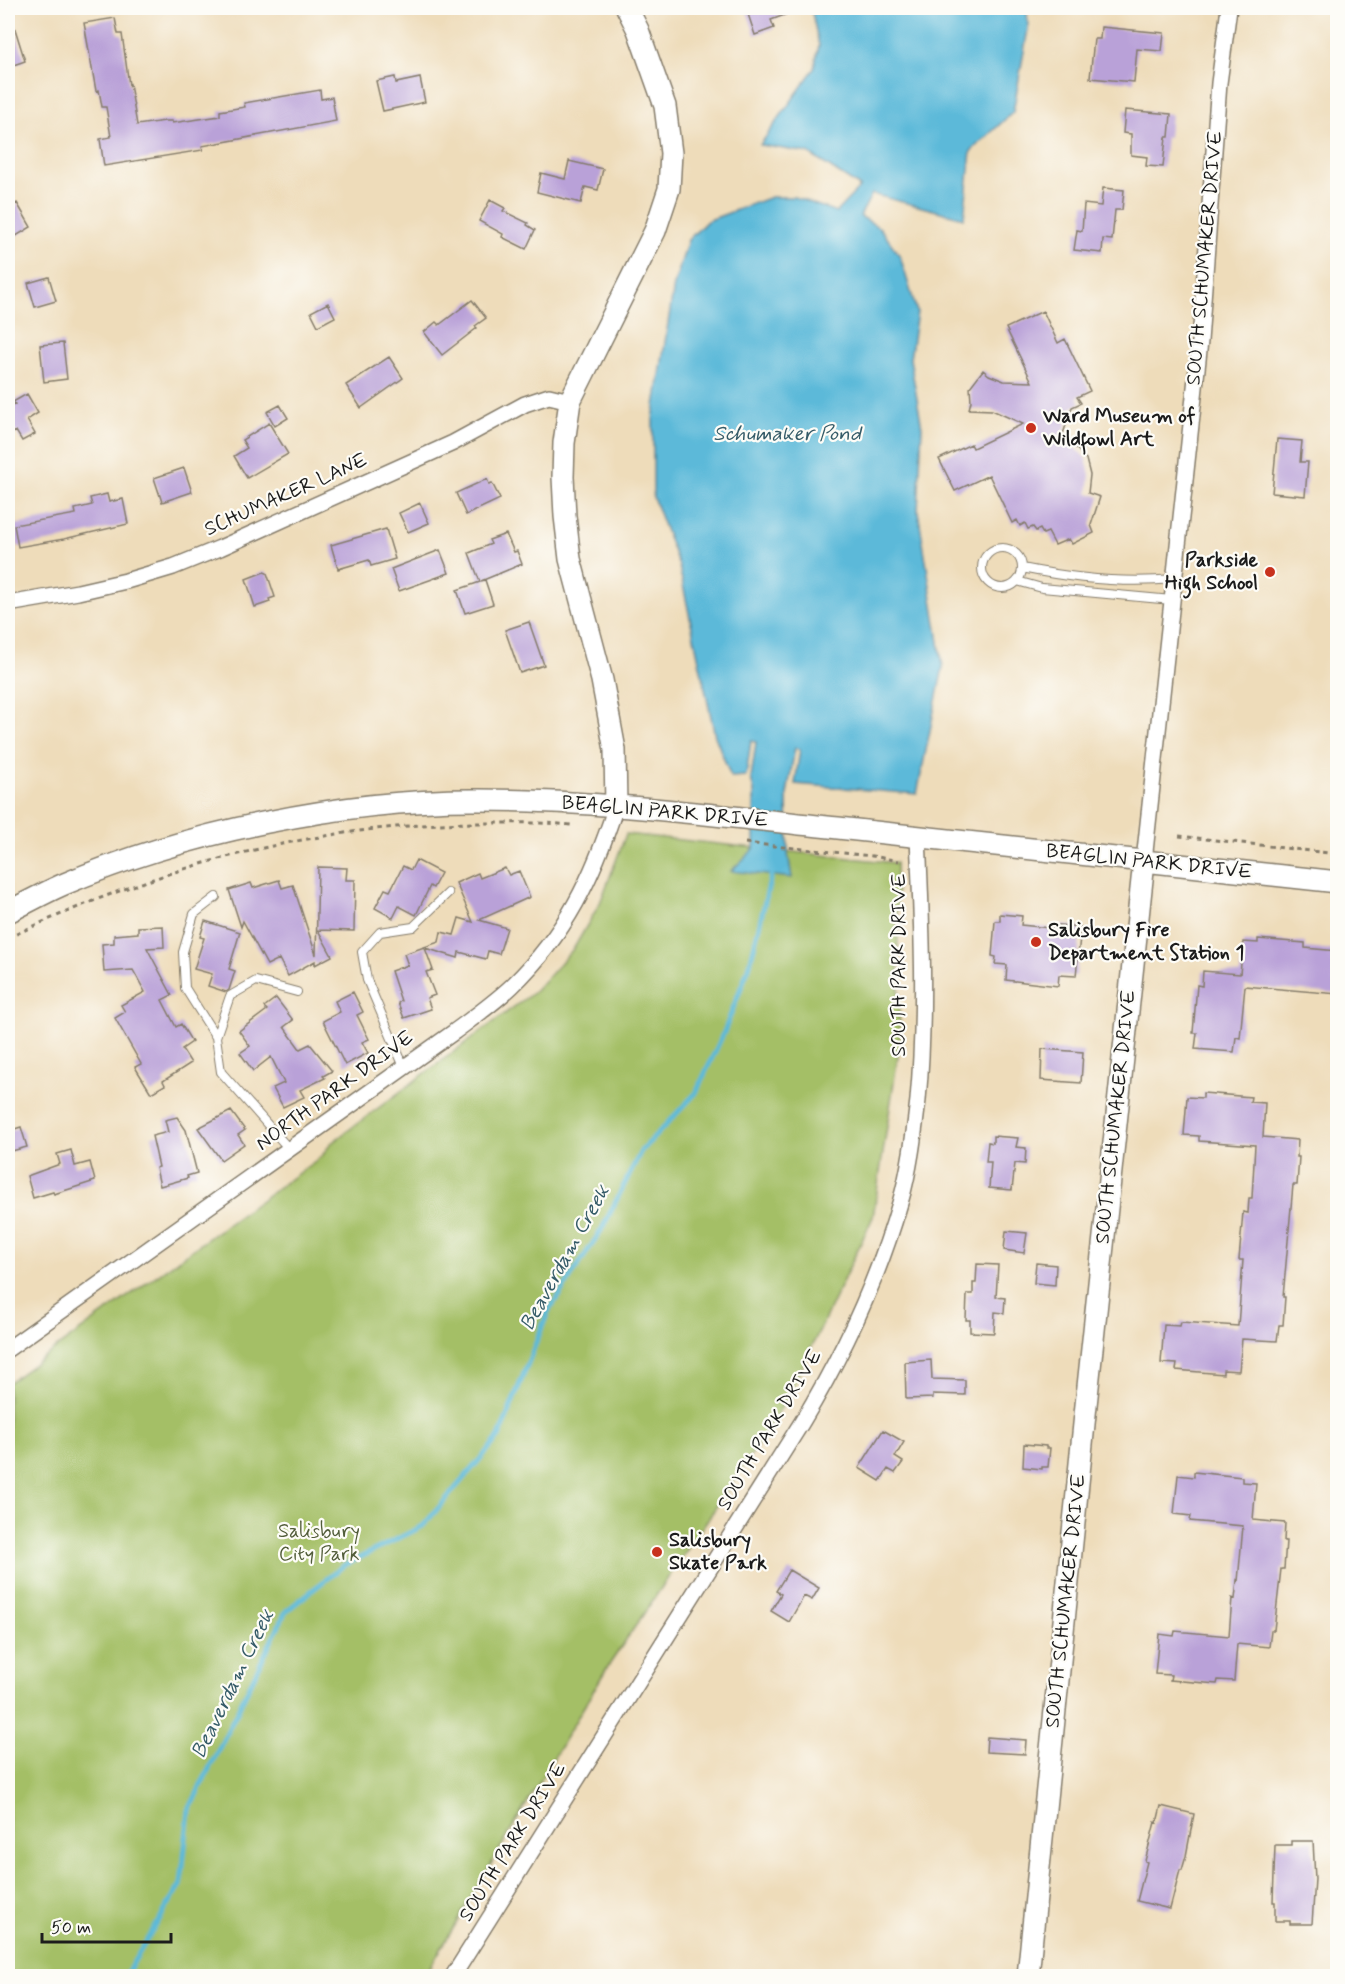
<svg xmlns="http://www.w3.org/2000/svg" width="1345" height="1984" font-family="Mynerve,sans-serif">
<rect width="100%" height="100%" fill="#fdfcf7"/>
<filter id="ink" filterUnits="userSpaceOnUse"><feTurbulence type="fractalNoise" baseFrequency=".0167" numOctaves="2"/><feDisplacementMap in="SourceGraphic" scale="12" xChannelSelector="R" yChannelSelector="G"/><feConvolveMatrix kernelMatrix="1 2 1 2 8 2 1 2 1" color-interpolation-filters="sRGB"/></filter>
<filter id="wash" filterUnits="userSpaceOnUse"><feTurbulence type="fractalNoise" baseFrequency=".008" numOctaves="4" result="noise"/><feDisplacementMap in="SourceGraphic" scale="24" xChannelSelector="R" yChannelSelector="G"/><feGaussianBlur stdDeviation="1.35" result="paint"/><feColorMatrix in="noise" values="0 0 0 0 0 0 0 0 0 0 0 0 0 0 0 0 0 1.4 0 .05"/><feComposite in="paint" operator="in"/></filter>
<g filter="url(#wash)">
<rect width="100%" height="100%" fill="#eedcba"/>
<path fill="#a4bf66" stroke="#606e41" stroke-width="1.5" d="M 626,834 L 896,863 L 900,1043 L 873,1217 L 788,1397 L 752,1454 L 605,1671 L 425,1976 L 8,1976 L 8,1383 L 322,1156 L 330,1144 L 534,992 L 574,948 L 600,903 Z"/>
<path fill="#5bb9d9" stroke="#3c6a7a" stroke-width="1.5" d="M 811,8 L 1027,8 L 1028,29 L 1013,112 L 971,151 L 964,218 L 872,194 L 860,216 L 880,228 L 900,256 L 917,312 L 910,359 L 922,427 L 918,511 L 943,667 L 917,794 L 795,784 L 800,749 L 795,748 L 787,794 L 788,853 L 792,878 L 731,871 L 754,849 L 754,791 L 751,778 L 756,742 L 751,741 L 746,776 L 731,777 L 715,736 L 679,566 L 653,497 L 653,419 L 674,285 L 688,240 L 707,221 L 771,197 L 794,197 L 836,212 L 860,187 L 808,153 L 760,145 L 814,69 L 819,45 Z"/>
<g fill="none" stroke-linecap="round" stroke-linejoin="round">
<path stroke="#5bb9d9" stroke-width="5" d="M 125,1976 L 181,1884 L 189,1810 L 286,1611 L 343,1566 L 423,1526 L 499,1437 L 548,1312 L 602,1229 L 641,1151 L 696,1093 L 724,1032 L 750,964 L 771,876"/>
</g>
<g id="blocks">
<path fill="#b9a1d8" d="M 746,8 L 801,8 L 801,9 L 771,20 L 774,28 L 755,35 Z
M 11,16 L 25,61 L 8,67 L 8,17 Z
M 115,18 L 118,34 L 122,34 L 129,85 L 130,84 L 137,125 L 165,121 L 172,121 L 172,123 L 220,116 L 220,111 L 245,107 L 244,103 L 320,90 L 321,99 L 332,97 L 336,121 L 202,146 L 203,150 L 104,166 L 100,139 L 111,137 L 106,107 L 102,107 L 99,90 L 96,91 L 84,23 Z
M 1101,27 L 1164,33 L 1162,51 L 1137,49 L 1134,82 L 1090,78 L 1094,39 L 1100,39 Z
M 395,77 L 396,83 L 420,78 L 425,102 L 383,111 L 376,81 Z
M 1125,110 L 1171,114 L 1169,137 L 1166,137 L 1163,167 L 1146,166 L 1147,157 L 1131,155 L 1131,134 L 1123,133 Z
M 569,161 L 603,169 L 598,190 L 585,187 L 581,203 L 537,192 L 541,173 L 565,179 Z
M 1103,188 L 1124,190 L 1122,210 L 1115,210 L 1112,240 L 1103,239 L 1102,253 L 1074,250 L 1077,230 L 1082,231 L 1084,204 L 1101,206 Z
M 490,200 L 505,208 L 503,211 L 528,223 L 527,225 L 535,230 L 526,249 L 502,237 L 503,234 L 479,221 Z
M 17,203 L 31,227 L 8,241 L 8,208 Z
M 49,277 L 56,301 L 35,307 L 28,283 Z
M 472,300 L 486,318 L 475,326 L 477,328 L 442,355 L 424,332 L 436,322 L 439,325 Z
M 328,303 L 335,317 L 318,326 L 311,312 Z
M 1043,311 L 1058,343 L 1065,339 L 1090,391 L 1077,397 L 1081,403 L 1072,407 L 1061,440 L 1075,447 L 1086,459 L 1090,475 L 1088,493 L 1100,497 L 1091,525 L 1094,533 L 1072,544 L 1069,539 L 1055,545 L 1048,532 L 1043,534 L 1040,529 L 1036,531 L 1033,527 L 1028,529 L 1025,523 L 1020,526 L 1017,520 L 1012,523 L 989,475 L 955,491 L 939,459 L 971,444 L 973,448 L 1023,424 L 992,410 L 969,409 L 971,401 L 970,387 L 983,370 L 989,375 L 1004,381 L 1032,382 L 1006,328 Z
M 63,343 L 67,379 L 44,382 L 40,345 Z
M 389,357 L 403,378 L 361,408 L 346,385 Z
M 27,394 L 38,413 L 27,420 L 35,434 L 22,441 L 16,431 L 8,436 L 8,408 L 15,404 L 13,402 Z
M 280,405 L 288,418 L 275,426 L 267,412 Z
M 269,423 L 288,454 L 247,478 L 234,456 L 247,448 L 242,440 Z
M 1277,439 L 1302,441 L 1300,462 L 1308,462 L 1305,496 L 1272,493 Z
M 184,468 L 192,492 L 162,502 L 154,478 Z
M 487,479 L 489,484 L 492,483 L 500,499 L 466,515 L 456,493 Z
M 107,494 L 109,502 L 123,499 L 128,524 L 64,539 L 18,547 L 14,525 L 76,514 L 75,509 L 92,505 L 90,498 Z
M 420,503 L 429,523 L 408,532 L 399,513 Z
M 386,529 L 395,559 L 371,566 L 369,560 L 338,569 L 331,545 Z
M 506,534 L 514,552 L 517,551 L 522,564 L 481,581 L 485,580 L 493,604 L 465,613 L 457,590 L 480,582 L 469,553 L 491,544 L 489,540 Z
M 440,550 L 449,573 L 399,591 L 391,569 Z
M 264,572 L 267,573 L 275,597 L 269,599 L 270,602 L 255,607 L 246,579 Z
M 529,622 L 544,665 L 520,673 L 505,630 Z
M 416,860 L 441,873 L 433,888 L 430,886 L 416,915 L 399,906 L 393,918 L 375,908 L 385,889 L 390,891 L 403,866 L 411,870 Z
M 318,867 L 347,868 L 346,880 L 355,880 L 354,931 L 318,930 L 332,956 L 315,965 L 315,961 L 288,976 L 279,959 L 267,965 L 243,921 L 241,927 L 229,890 L 251,883 L 253,888 L 279,880 L 282,888 L 293,885 L 316,955 Z
M 505,868 L 509,875 L 519,871 L 530,897 L 479,920 L 507,928 L 499,954 L 488,951 L 486,959 L 459,952 L 458,958 L 425,948 L 433,970 L 426,972 L 435,995 L 427,998 L 431,1009 L 404,1018 L 398,1003 L 401,1001 L 391,971 L 408,965 L 404,954 L 439,942 L 441,932 L 454,935 L 459,918 L 473,922 L 456,883 L 478,873 L 480,878 Z
M 1000,914 L 1022,916 L 1021,925 L 1059,929 L 1059,925 L 1081,927 L 1076,976 L 1059,975 L 1058,986 L 1006,980 L 1007,965 L 995,964 L 996,957 L 992,956 L 995,921 L 1000,921 Z
M 205,921 L 240,932 L 229,969 L 235,971 L 229,990 L 226,992 L 208,986 L 212,974 L 194,969 L 204,938 L 200,937 Z
M 163,926 L 164,947 L 147,948 L 172,995 L 162,1000 L 176,1027 L 181,1024 L 192,1042 L 182,1049 L 191,1063 L 163,1081 L 165,1085 L 151,1093 L 135,1067 L 141,1064 L 115,1018 L 125,1012 L 121,1005 L 145,992 L 133,970 L 104,972 L 102,944 L 114,943 L 114,935 L 138,933 L 138,927 Z
M 1258,939 L 1305,943 L 1305,948 L 1338,951 L 1338,994 L 1245,986 L 1240,1038 L 1236,1037 L 1234,1052 L 1195,1049 L 1197,1033 L 1193,1033 L 1197,985 L 1202,986 L 1203,971 L 1240,974 L 1243,942 L 1258,943 Z
M 353,992 L 363,1012 L 357,1015 L 369,1039 L 362,1042 L 368,1053 L 345,1065 L 323,1021 L 340,1012 L 335,1001 Z
M 276,998 L 293,1020 L 284,1027 L 300,1049 L 310,1044 L 332,1071 L 323,1076 L 325,1078 L 300,1090 L 304,1097 L 283,1107 L 273,1088 L 284,1083 L 271,1057 L 253,1071 L 240,1053 L 250,1046 L 239,1031 L 267,1010 L 264,1007 Z
M 1042,1049 L 1083,1052 L 1081,1083 L 1041,1080 Z
M 1203,1093 L 1251,1097 L 1250,1102 L 1265,1103 L 1263,1137 L 1298,1140 L 1297,1157 L 1299,1157 L 1297,1185 L 1293,1185 L 1283,1297 L 1285,1297 L 1283,1325 L 1279,1325 L 1277,1341 L 1242,1339 L 1239,1371 L 1223,1370 L 1223,1374 L 1176,1370 L 1177,1364 L 1161,1363 L 1164,1325 L 1180,1326 L 1181,1322 L 1238,1326 L 1243,1260 L 1239,1260 L 1243,1212 L 1248,1213 L 1249,1198 L 1252,1198 L 1255,1145 L 1199,1141 L 1199,1136 L 1184,1135 L 1187,1097 L 1203,1098 Z
M 231,1111 L 245,1130 L 238,1135 L 244,1144 L 221,1160 L 198,1128 Z
M 177,1117 L 186,1130 L 197,1173 L 187,1176 L 188,1178 L 160,1186 L 156,1168 L 159,1167 L 152,1136 L 168,1132 L 165,1120 Z
M 21,1127 L 27,1147 L 8,1152 L 8,1131 Z
M 993,1136 L 1018,1138 L 1016,1147 L 1026,1148 L 1025,1164 L 1015,1163 L 1012,1190 L 989,1188 L 991,1162 L 986,1162 L 988,1142 L 993,1143 Z
M 71,1150 L 75,1166 L 90,1162 L 95,1181 L 54,1194 L 53,1192 L 33,1198 L 27,1176 L 60,1164 L 57,1154 Z
M 1006,1231 L 1027,1233 L 1024,1253 L 1004,1250 Z
M 1036,1263 L 1056,1265 L 1055,1285 L 1034,1283 Z
M 977,1264 L 998,1265 L 996,1297 L 1005,1298 L 1004,1313 L 995,1312 L 994,1333 L 970,1332 L 970,1320 L 966,1320 L 967,1294 L 973,1294 L 973,1283 L 976,1283 Z
M 931,1360 L 932,1379 L 965,1380 L 965,1395 L 933,1394 L 933,1398 L 906,1399 L 905,1362 Z
M 883,1430 L 904,1442 L 895,1457 L 903,1462 L 895,1473 L 888,1469 L 880,1481 L 859,1468 Z
M 1024,1444 L 1046,1446 L 1046,1448 L 1050,1448 L 1048,1467 L 1042,1467 L 1042,1469 L 1023,1467 Z
M 1194,1472 L 1242,1477 L 1242,1482 L 1256,1483 L 1253,1520 L 1285,1523 L 1284,1541 L 1286,1541 L 1284,1569 L 1281,1569 L 1274,1630 L 1271,1630 L 1269,1647 L 1237,1644 L 1234,1681 L 1218,1680 L 1217,1684 L 1170,1680 L 1171,1675 L 1155,1674 L 1159,1634 L 1174,1636 L 1175,1631 L 1229,1636 L 1232,1598 L 1235,1599 L 1237,1580 L 1238,1581 L 1243,1526 L 1190,1521 L 1191,1516 L 1174,1514 L 1178,1475 L 1194,1477 Z
M 789,1570 L 819,1588 L 812,1600 L 804,1596 L 789,1622 L 771,1611 L 781,1594 L 776,1591 Z
M 987,1737 L 1026,1740 L 1025,1754 L 986,1752 Z
M 1161,1806 L 1194,1814 L 1186,1856 L 1182,1870 L 1180,1870 L 1170,1909 L 1137,1901 L 1147,1862 L 1145,1861 L 1155,1822 L 1157,1823 Z
M 1291,1841 L 1313,1841 L 1315,1879 L 1312,1924 L 1290,1924 L 1290,1921 L 1275,1921 L 1275,1902 L 1273,1902 L 1275,1845 L 1291,1845 Z"/>
</g>
</g>
<g filter="url(#ink)">
<use href="#blocks" fill-opacity="0" stroke="#857c6b" stroke-width="1.5"/>
<g fill="none" stroke-linecap="round" stroke-linejoin="round">
<defs>
<path id="lane" d="M982 568a20 20 0 1 1 40 0a20 20 0 1 1-40 0Z
M 1022,568 C 1071,578 1124,584 1174,579
M 1017,581 L 1042,588 L 1172,600
M 216,1037 L 185,988 L 183,952 L 194,914 L 216,897
M 404,1067 L 367,980 L 362,952 L 380,932 L 413,927 L 448,893
M 290,1150 L 221,1072 L 216,1037 L 230,996 L 256,981 L 297,992"/>
<path id="street" d="M 8,604 L 78,592 L 126,581 L 173,567 L 220,548 L 453,443 L 525,404 L 549,396 L 570,401
M 1144,861 L 1200,341 L 1219,83 L 1229,8
M 8,1349 L 454,1032 C 474,1017 494,1003 512,986 C 566,934 593,877 616,806
M 453,1976 L 802,1422 C 843,1354 878,1279 900,1203 C 910,1169 914,1134 918,1100 C 926,1012 922,925 918,837"/>
<path id="secondary" d="M 616,806 L 615,750 L 602,680 L 570,559 L 565,516 L 563,477 L 564,443 L 570,401 L 655,231 L 669,189 L 671,153 L 665,106 L 638,30 L 627,8
M 8,912 C 26,903 44,893 62,885 C 185,832 345,799 479,800 C 599,800 719,816 838,828 C 1004,846 1171,864 1338,882
M 1028,1976 L 1084,1424 L 1144,861"/>
</defs>
<use href="#lane" stroke="#857c6b" stroke-width="10"/>
<use href="#street" stroke="#857c6b" stroke-width="18"/>
<use href="#secondary" stroke="#857c6b" stroke-width="24"/>
<path stroke="#857c6b" stroke-width="3" stroke-dasharray="4.5 4.5" stroke-linecap="butt" d="M 1179,836 L 1338,854
M 745,843 L 872,856 L 899,861
M 8,938 C 160,866 316,823 485,823 C 514,823 542,822 571,825"/>
<use href="#lane" stroke="#fff" stroke-width="8"/>
<use href="#street" stroke="#fff" stroke-width="15"/>
<use href="#secondary" stroke="#fff" stroke-width="21"/>
</g>
</g>
<g fill="#c8321e" stroke="#fdfcf7" stroke-width="2">
<circle cx="1031" cy="428" r="6"/>
<circle cx="1270" cy="572" r="6"/>
<circle cx="1036" cy="942" r="6"/>
<circle cx="657" cy="1552" r="6"/>
</g>
<g text-anchor="middle" dominant-baseline="central" stroke-width="4.5" stroke-linejoin="round" paint-order="stroke">
<g font-size="20" fill="#1c1c1c" stroke="#fdfcf7">
<text transform="translate(1205 258) rotate(-85)">SOUTH SCHUMAKER DRIVE</text>
<text transform="translate(286 495) rotate(-24)">SCHUMAKER LANE</text>
<text transform="translate(665 812) rotate(5)">BEAGLIN PARK DRIVE</text>
<text transform="translate(1149 862) rotate(6)">BEAGLIN PARK DRIVE</text>
<text transform="translate(899 965) rotate(-90)">SOUTH PARK DRIVE</text>
<text transform="translate(335 1091) rotate(-36)">NORTH PARK DRIVE</text>
<text transform="translate(1116 1117) rotate(-84)">SOUTH SCHUMAKER DRIVE</text>
<text transform="translate(770 1430) rotate(-59)">SOUTH PARK DRIVE</text>
<text transform="translate(1066 1601) rotate(-84)">SOUTH SCHUMAKER DRIVE</text>
<text transform="translate(513 1842) rotate(-58)">SOUTH PARK DRIVE</text>
</g>
<g font-size="20" font-weight="bold" fill="#1c1c1c" stroke="#fdfcf7" text-anchor="start">
<text x="1043" y="416">Ward Museum of<tspan x="1043" dy="23">Wildfowl Art</tspan></text>
<text x="1258" y="560" text-anchor="end">Parkside<tspan x="1258" dy="23">High School</tspan></text>
<text x="1048" y="930">Salisbury Fire<tspan x="1048" dy="23">Department Station 1</tspan></text>
<text x="669" y="1540">Salisbury<tspan x="669" dy="23">Skate Park</tspan></text>
</g>
<g font-size="20" fill="#525d3a" stroke="#fdfcf7">
<text x="319" y="1531">Salisbury<tspan x="319" dy="23">City Park</tspan></text>
</g>
<g font-size="21" font-style="italic" fill="#355b68" stroke="#fdfcf7">
<text x="787" y="434">Schumaker Pond</text>
<text transform="translate(565 1258) rotate(-61)">Beaverdam Creek</text>
<text transform="translate(233 1684) rotate(-64)">Beaverdam Creek</text>
</g>
</g>
<rect width="1345" height="1984" fill="none" stroke="#fdfcf7" stroke-width="30"/>
<path d="M42 1933v9h129v-9" fill="none" stroke="#1c1c1c" stroke-width="3"/>
<text x="51" y="1933" font-size="18" fill="#1c1c1c" stroke="#fdfcf7" stroke-width="4.5" paint-order="stroke">50 m</text>
</svg>
